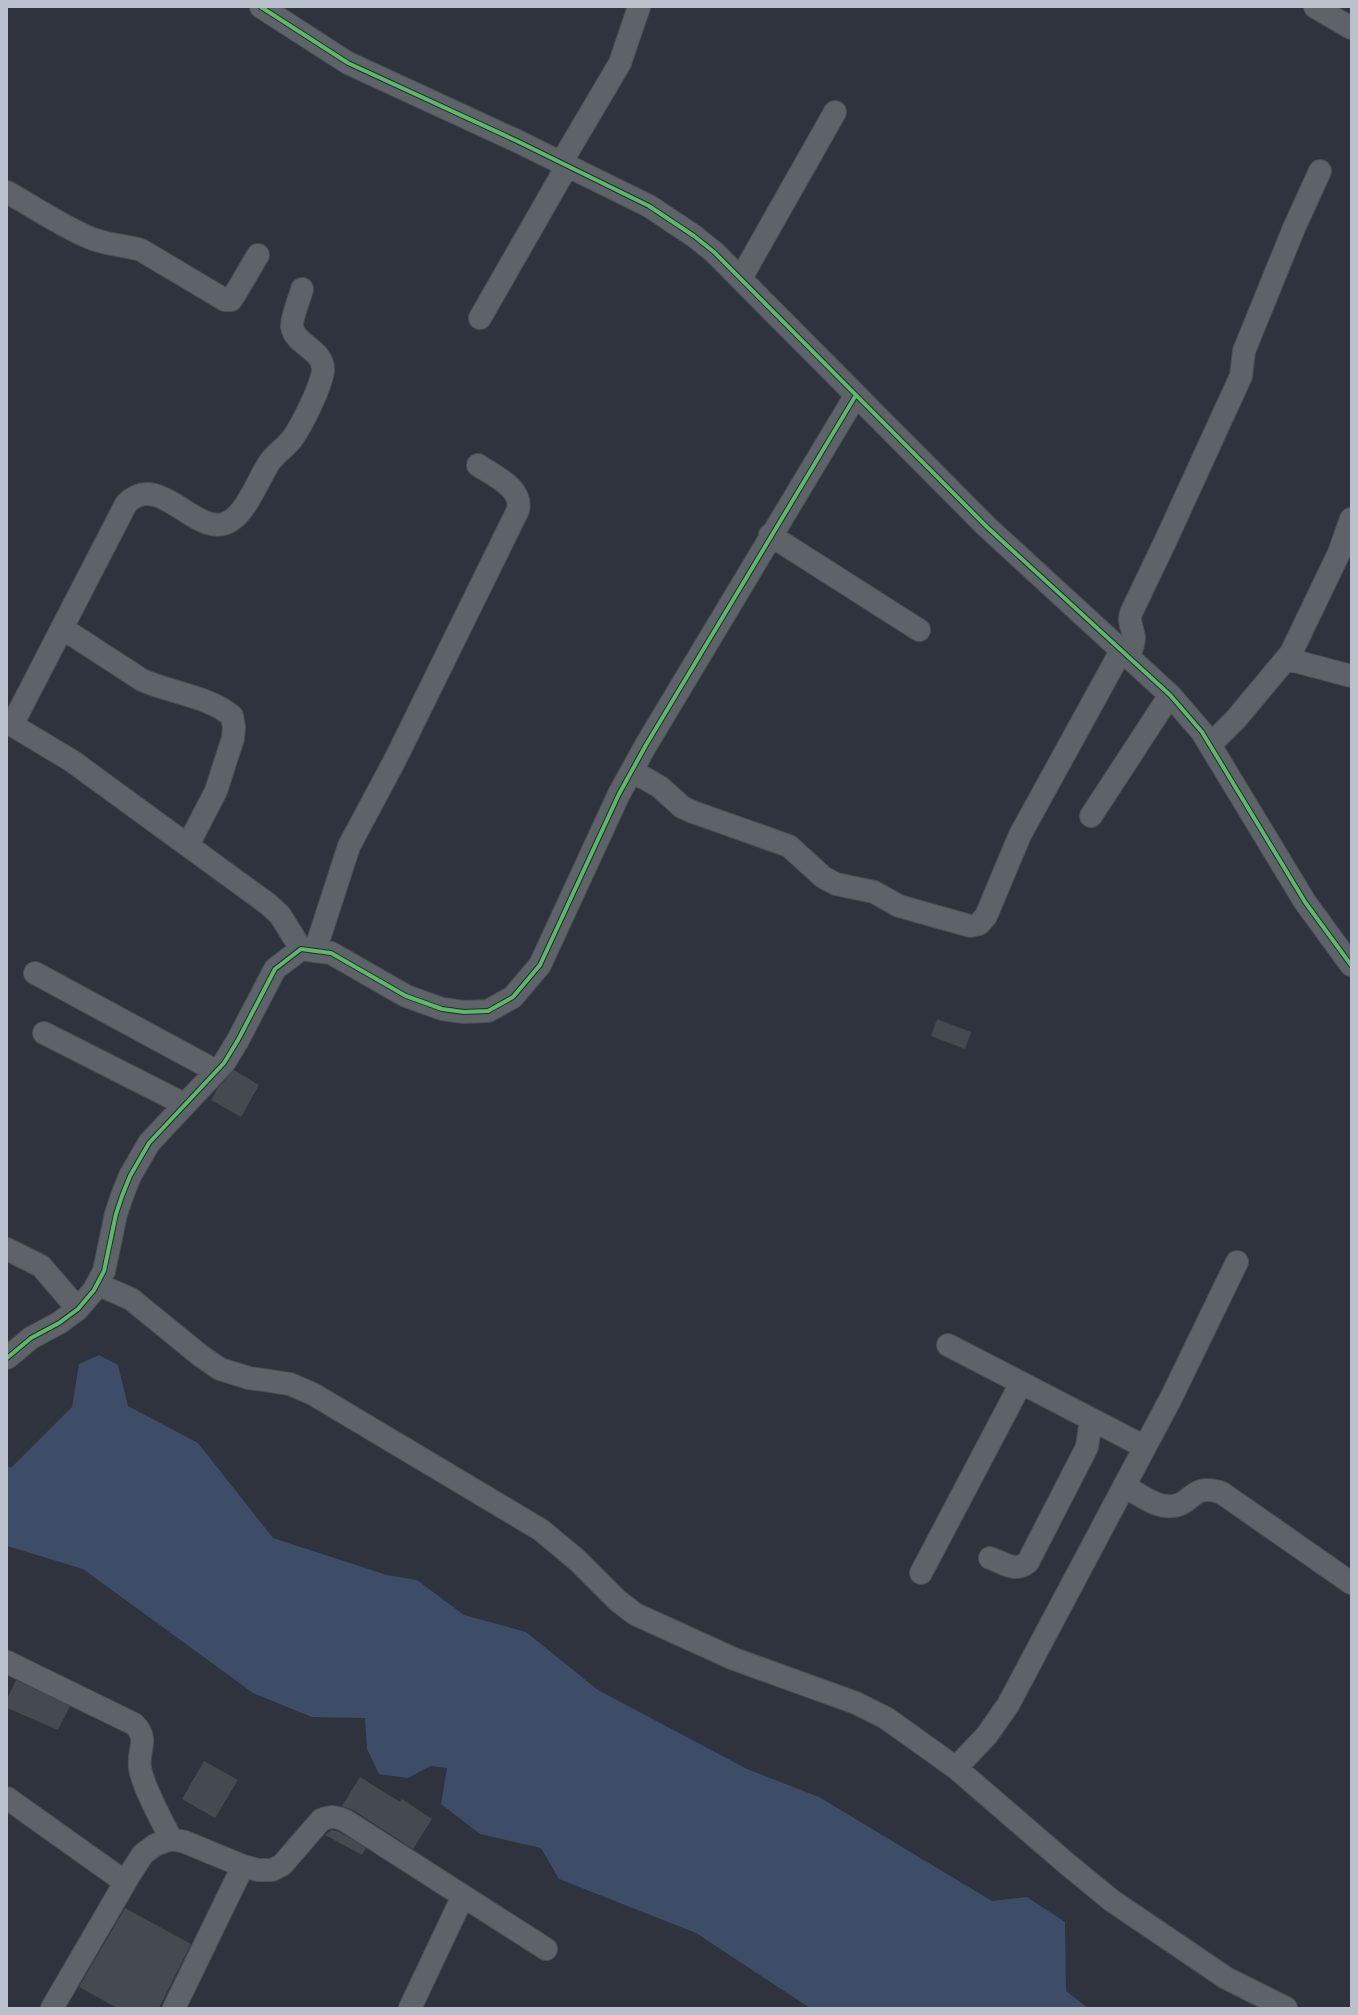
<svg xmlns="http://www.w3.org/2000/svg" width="1358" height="2015" font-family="'Work Sans',sans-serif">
<rect width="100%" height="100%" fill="#2e333d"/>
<path fill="#3d4c67" d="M 99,1355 L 118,1365 L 128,1406 L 198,1443 L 273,1538 L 387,1575 L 417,1580 L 464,1615 L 526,1632 L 598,1690 L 747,1769 L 819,1797 L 992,1901 L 1027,1897 L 1065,1922 L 1066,1991 L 1088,2008 L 810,2008 L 696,1933 L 559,1879 L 541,1848 L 480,1834 L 441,1804 L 447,1768 L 431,1766 L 408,1778 L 379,1774 L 367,1749 L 365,1718 L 312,1717 L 253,1693 L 83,1569 L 7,1546 L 7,1467 L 12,1467 L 72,1407 L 79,1364 Z"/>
<path fill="#454a51" d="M 937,1019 L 971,1032 L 965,1049 L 931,1036 Z
M 234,1070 L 259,1085 L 241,1117 L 211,1100 L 218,1088 Z
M 16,1680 L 70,1706 L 58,1730 L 7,1708 L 7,1699 Z
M 204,1761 L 238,1780 L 215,1818 L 182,1799 Z
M 360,1777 L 400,1802 L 402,1799 L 432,1819 L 413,1849 L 353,1810 L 342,1806 Z
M 332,1830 L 340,1832 L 366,1848 L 362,1855 L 325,1835 Z
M 125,1908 L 191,1944 L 159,2008 L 117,2008 L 79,1987 Z"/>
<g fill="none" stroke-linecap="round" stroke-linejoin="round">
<defs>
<path id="minor" d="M 261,7 L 348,63 L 517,141 L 649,206 L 694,236 L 714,252 L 987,527 L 1170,695 L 1202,732 L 1305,902 L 1351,965
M 1315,7 L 1351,28
M 561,163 L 620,63 L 639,7
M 7,192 C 34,207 60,225 88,237 C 105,245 124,245 141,250 L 225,300 L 231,300 L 235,294 L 258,255
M 741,278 L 835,112
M 480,318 L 567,166
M 770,535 L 919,630
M 62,628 L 142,680 C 171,693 208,696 232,716 L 234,727 L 233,738 L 216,791 L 188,845
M 1128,657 C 1131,651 1134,645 1134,638 C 1133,628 1128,623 1131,613 L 1165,542 L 1241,376 L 1244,351 L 1294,228 L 1320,171
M 1287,659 L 1351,676
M 7,722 L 72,761 L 268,904 L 280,915 L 301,949
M 12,725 L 126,504 C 160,468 198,542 230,521 C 247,511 258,480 269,463 C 275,454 285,448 292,439 C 301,427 322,385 323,370 C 324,350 295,345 292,327 C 291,318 300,298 302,289
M 1210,745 L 1236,719 L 1291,653 L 1339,553 L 1351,519
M 632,771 L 660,787 L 682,807 L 693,812 L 789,846 L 823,877 L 836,884 L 874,892 L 899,906 L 970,926 L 979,924 L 986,916 L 1020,835 L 1121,651
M 1091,816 L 1170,695
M 315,951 L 349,846 L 395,760 L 518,510 C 523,488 494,476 478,465
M 35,973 L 216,1071
M 44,1033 L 184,1104
M 7,1249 L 41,1266 L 78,1309
M 97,1284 L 131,1299 L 201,1356 L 220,1369 L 249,1378 L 290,1384 L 313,1394 L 541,1530 L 577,1560 L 617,1600 L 635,1614 L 734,1659 L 856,1703 L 886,1718 L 956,1768 L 1066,1863 L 1111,1900 L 1226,1978 L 1286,2008
M 948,1345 L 1145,1447
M 7,1358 L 31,1338 L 59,1323 L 78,1309 L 94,1290 L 104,1271 L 116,1214 L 122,1196 L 130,1176 L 149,1143 L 224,1063 L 238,1040 L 275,969 L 301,949 L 331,953 L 406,996 L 442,1009 L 464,1012 L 488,1011 L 513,997 L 540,965 L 619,794 L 646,745 L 856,395
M 1124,1486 C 1136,1492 1152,1505 1166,1506 C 1193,1509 1189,1481 1222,1493 L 1351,1583
M 990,1558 C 1004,1563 1015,1573 1028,1562 L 1087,1447 L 1091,1419
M 921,1573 L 1021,1383
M 7,1662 L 134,1724 C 150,1740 137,1750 140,1768 C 143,1787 162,1821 171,1839
M 956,1768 L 987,1735 L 1008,1705 L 1171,1398 L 1237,1262
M 7,1798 L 125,1882
M 52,2008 L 130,1874 L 143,1854 L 155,1845 L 171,1839 L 185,1842 L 243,1866 L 258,1870 L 272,1870 L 282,1865 L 321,1820 C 331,1816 336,1816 346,1821 L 546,1949
M 174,2008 L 243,1866
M 410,2008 L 463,1896"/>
</defs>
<use href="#minor" stroke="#4b4f56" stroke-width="24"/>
<use href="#minor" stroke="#5e636a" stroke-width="22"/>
<defs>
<path id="cycleway" d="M 261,7 L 348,63 L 517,141 L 649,206 L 694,236 L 714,252 L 987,527 L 1170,695 L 1202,732 L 1305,902 L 1351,965
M 7,1358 L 31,1338 L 59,1323 L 78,1309 L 94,1290 L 104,1271 L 116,1214 L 122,1196 L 130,1176 L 149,1143 L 224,1063 L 238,1040 L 275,969 L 301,949 L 331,953 L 406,996 L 442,1009 L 464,1012 L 488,1011 L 513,997 L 540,965 L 619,794 L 646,745 L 856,395"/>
</defs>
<use href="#cycleway" stroke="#212a38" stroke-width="6"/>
<use href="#cycleway" stroke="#5cba63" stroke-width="4"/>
</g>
<rect width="1358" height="2015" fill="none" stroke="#bac0cc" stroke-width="16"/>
</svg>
